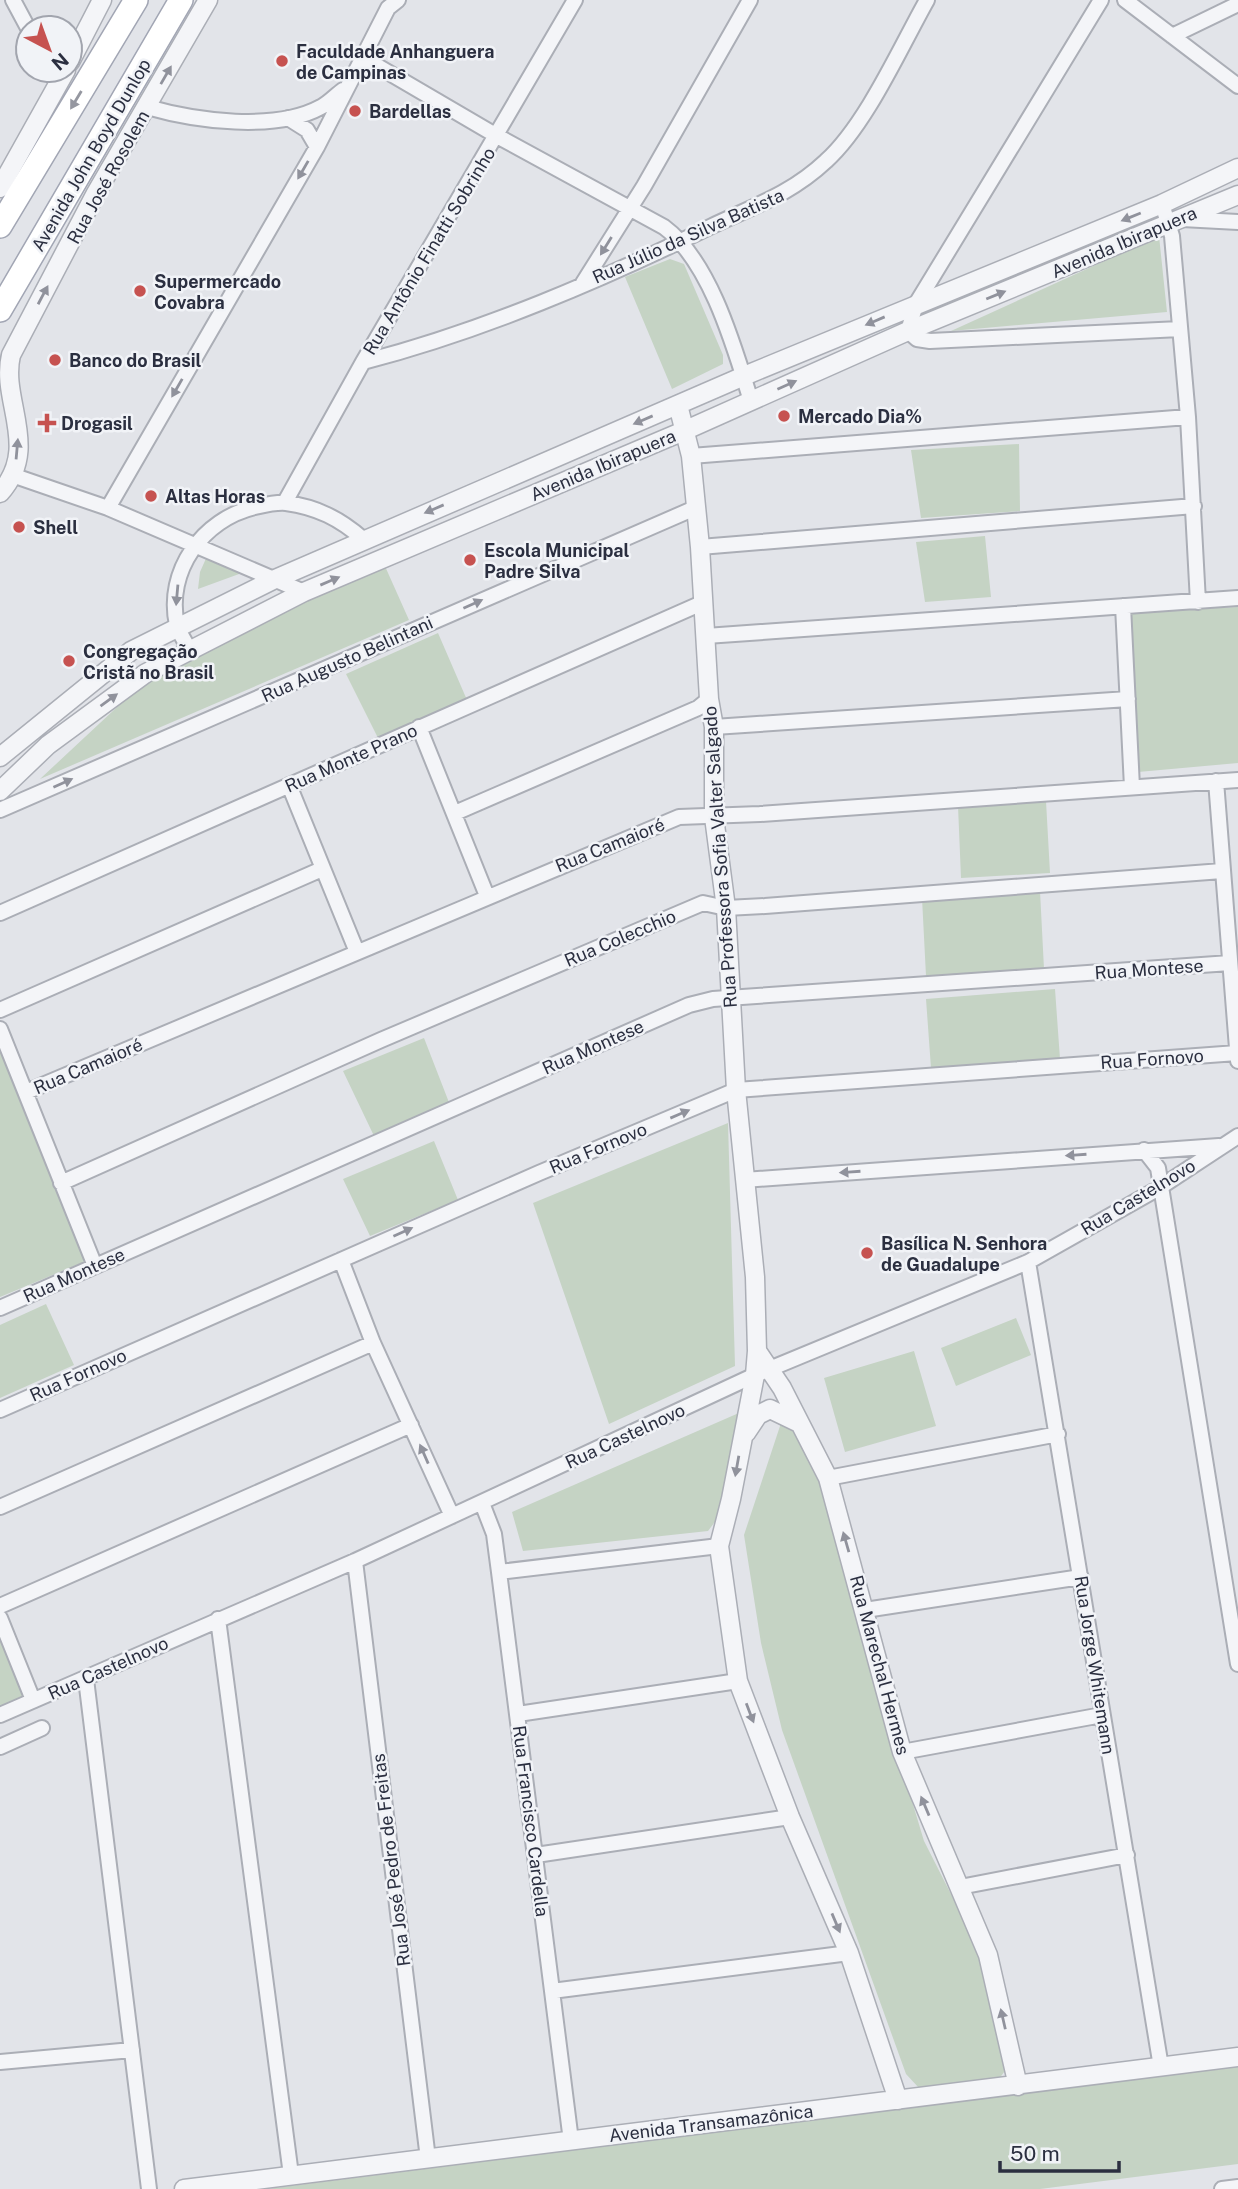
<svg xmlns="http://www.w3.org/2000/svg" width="1238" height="2189" font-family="'Public Sans',sans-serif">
<rect width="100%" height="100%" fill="#e2e4e9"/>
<path fill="#c5d3c4" d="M 1159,236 L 1167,312 L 951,331 Z
M 670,259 L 684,264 L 723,355 L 723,364 L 672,389 L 625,277 Z
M 1019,444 L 1020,511 L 921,518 L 911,450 Z
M 985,536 L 991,597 L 925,602 L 916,542 Z
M 208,554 L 250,570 L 198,589 L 200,572 Z
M 384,564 L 409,620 L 40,779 L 160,667 Z
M 1238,607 L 1238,763 L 1138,772 L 1130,612 Z
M 438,633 L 467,700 L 378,738 L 346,674 Z
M 1046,801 L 1050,873 L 961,878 L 958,806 Z
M 1040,891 L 1044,969 L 926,976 L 922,898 Z
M 1055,989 L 1060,1059 L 931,1068 L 926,999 Z
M 424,1038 L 450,1105 L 374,1136 L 343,1071 Z
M 0,1044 L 91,1259 L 0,1297 Z
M 728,1123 L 735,1366 L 609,1424 L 533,1203 Z
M 434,1141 L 458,1200 L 370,1236 L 343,1179 Z
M 46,1304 L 74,1365 L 0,1398 L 0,1325 Z
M 1016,1318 L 1031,1355 L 956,1386 L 941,1348 Z
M 914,1351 L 936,1426 L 845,1452 L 824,1378 Z
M 748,1409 L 720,1515 L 708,1531 L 523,1551 L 512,1512 Z
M 791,1419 L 823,1480 L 851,1598 L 924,1841 L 986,1963 L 1007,2068 L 999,2079 L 919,2088 L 906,2074 L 782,1730 L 761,1643 L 744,1535 L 781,1423 Z
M 0,1628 L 29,1694 L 0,1707 Z
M 1238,2065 L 1238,2164 L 1040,2189 L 267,2189 Z"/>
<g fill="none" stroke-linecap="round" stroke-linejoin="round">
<defs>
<path id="minor" d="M 13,0 L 28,28
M 1101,0 L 916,304 L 908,331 L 917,339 L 930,341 L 1180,329
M 1125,0 L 1238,86
M 1172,36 L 1238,4
M 362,57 L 497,136 L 664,227 C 710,261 734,346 751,401
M 147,107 C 196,121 275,132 321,107 C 329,103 336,95 343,90
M 288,118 L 307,130 L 317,147
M 1162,204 L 1172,236 L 1188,417 L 1198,602
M 1182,219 L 1238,222
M 583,283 L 644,186 L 750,0
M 363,362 C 483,331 601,280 712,226 C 754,206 791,194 826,161 C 866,125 900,48 927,0
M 691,456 L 1188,417
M 12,475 L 108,508 L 304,592
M 285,502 L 363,362 L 575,0
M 108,508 L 317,147 L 388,8 L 398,0
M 700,547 L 1194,506
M 1123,606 L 1132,787
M 706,636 L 1238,598
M 189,649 C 185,641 179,633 177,625 C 165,571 203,519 255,507 C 264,505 276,502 286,503 C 317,507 340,519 363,539
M 419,727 L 487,896
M 714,727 L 1128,699
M 1216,781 L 1238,1061
M 289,785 L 357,952
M 0,810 L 695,508
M 455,813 L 698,708 L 709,699
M 0,913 L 702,603
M 0,1010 L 322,869
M 0,1029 L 95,1266
M 26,1092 L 679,817 L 760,814 L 1238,780
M 1144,1150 L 1158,1168 L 1238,1664
M 744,1180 L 1219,1146
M 61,1183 L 381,1040 L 703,903 L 726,908 L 765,906 L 1222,871
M 341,1260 L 373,1343 L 452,1516
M 1028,1262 L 1161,2067
M 0,1308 L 689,1005 L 713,999 L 1230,963
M 0,1410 L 539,1173 L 736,1090 L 1237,1053
M 828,1478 L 1058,1434
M 482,1503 L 494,1534 L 499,1572 L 571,2141
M 0,1507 L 373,1343
M 355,1561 L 428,2159
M 499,1572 L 719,1546
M 0,1606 L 411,1425
M 865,1610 L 1081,1577
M 0,1618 L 33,1700
M 218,1619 L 291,2175
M 86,1679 L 149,2189
M 518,1714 L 738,1681
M 0,1715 L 355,1561 L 755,1375 L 1028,1262 L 1159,1188 L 1238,1136
M 0,1747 L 42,1728
M 902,1752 L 1102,1715
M 536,1855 L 790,1817
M 960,1887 L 1127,1855
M 552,1991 L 849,1953
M 0,2062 L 132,2050
M 1222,2189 L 1238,2187"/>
<path id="tertiary" d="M 70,62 L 102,0
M 0,188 L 66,70
M 678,405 L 691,456 L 700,547 L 709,699 L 714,727 L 714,817 L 726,908 L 736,1090 L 755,1277 L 757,1351 L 755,1375 L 731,1499 L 719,1546 L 738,1681 L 790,1817 L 849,1953 L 898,2100
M 0,493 C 41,447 0,401 11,355 L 96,193 L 208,0
M 0,757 L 131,651 L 273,580 L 744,376 L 1162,204 L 1238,168
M 0,791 L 48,745 L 146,673 L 304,592 L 686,430 L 908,331 L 1238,195
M 757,1351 L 782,1388 L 828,1478 L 902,1752 L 988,1955 L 1018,2086
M 746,1433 L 758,1415 L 770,1409 L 799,1423
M 184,2189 L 1238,2057"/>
<path id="primary" d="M 0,226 L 136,0
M 0,310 L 181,0"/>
</defs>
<use href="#minor" stroke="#abaeb6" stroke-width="18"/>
<use href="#tertiary" stroke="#abaeb6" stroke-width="21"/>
<use href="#primary" stroke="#a2a6b4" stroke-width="26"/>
<use href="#minor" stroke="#f4f5f8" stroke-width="14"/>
<use href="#tertiary" stroke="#f4f5f8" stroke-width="18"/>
<use href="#primary" stroke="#fff" stroke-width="23"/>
</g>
<defs><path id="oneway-solid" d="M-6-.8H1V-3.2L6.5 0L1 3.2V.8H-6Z" transform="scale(1.75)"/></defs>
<g fill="#90929c">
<use href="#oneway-solid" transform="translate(166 75) rotate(-60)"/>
<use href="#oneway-solid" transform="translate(303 170) rotate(120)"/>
<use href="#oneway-solid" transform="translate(1131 217) rotate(158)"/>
<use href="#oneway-solid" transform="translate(606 246) rotate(122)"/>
<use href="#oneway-solid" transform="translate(43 295) rotate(-62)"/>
<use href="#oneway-solid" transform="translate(996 295) rotate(-22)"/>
<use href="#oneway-solid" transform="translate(875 321) rotate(157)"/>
<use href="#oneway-solid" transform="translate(787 385) rotate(-24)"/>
<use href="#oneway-solid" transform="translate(177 388) rotate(120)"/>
<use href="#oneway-solid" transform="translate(643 420) rotate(157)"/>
<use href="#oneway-solid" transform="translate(17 449) rotate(-85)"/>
<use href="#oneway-solid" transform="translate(434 509) rotate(157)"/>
<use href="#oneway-solid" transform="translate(330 581) rotate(-23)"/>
<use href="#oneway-solid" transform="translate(177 595) rotate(95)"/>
<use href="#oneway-solid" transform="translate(473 604) rotate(-24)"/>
<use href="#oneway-solid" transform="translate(109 700) rotate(-36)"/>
<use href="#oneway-solid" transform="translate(63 783) rotate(-24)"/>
<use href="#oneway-solid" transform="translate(680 1114) rotate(-23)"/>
<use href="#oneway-solid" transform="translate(1076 1155) rotate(176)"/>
<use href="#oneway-solid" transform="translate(850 1172) rotate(176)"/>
<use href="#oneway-solid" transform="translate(403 1232) rotate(-24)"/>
<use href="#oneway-solid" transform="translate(424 1454) rotate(-114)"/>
<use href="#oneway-solid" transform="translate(737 1466) rotate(100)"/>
<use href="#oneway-solid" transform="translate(846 1542) rotate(-106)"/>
<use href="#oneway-solid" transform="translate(750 1713) rotate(69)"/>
<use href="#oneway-solid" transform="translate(925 1806) rotate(-113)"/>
<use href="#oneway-solid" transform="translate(836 1923) rotate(67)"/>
<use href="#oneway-solid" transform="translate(1003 2019) rotate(-103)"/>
</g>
<use fill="#9597a0" href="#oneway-solid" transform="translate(76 100) rotate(121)"/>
<g fill="#c65250" stroke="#f1f3f7" stroke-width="2.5">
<circle cx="282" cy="61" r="7"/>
<circle cx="355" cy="111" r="7"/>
<circle cx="140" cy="291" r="7"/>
<circle cx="55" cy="360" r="7"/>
<circle cx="784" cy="416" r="7"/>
<path d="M43.5 412.5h7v7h7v7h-7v7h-7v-7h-7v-7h7z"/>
<circle cx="151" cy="496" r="7"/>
<circle cx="19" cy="527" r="7"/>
<circle cx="470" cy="560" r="7"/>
<circle cx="69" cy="661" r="7"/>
<circle cx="867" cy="1253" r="7"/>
</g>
<g text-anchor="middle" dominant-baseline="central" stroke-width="5" stroke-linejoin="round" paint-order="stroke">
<g font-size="18" font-weight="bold" fill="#2b2f40" stroke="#f1f3f7" text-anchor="start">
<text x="296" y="51">Faculdade Anhanguera<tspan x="296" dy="21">de Campinas</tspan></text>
<text x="369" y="111">Bardellas</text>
<text x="154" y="281">Supermercado<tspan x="154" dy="21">Covabra</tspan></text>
<text x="69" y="360">Banco do Brasil</text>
<text x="798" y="416">Mercado Dia%</text>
<text x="61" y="423">Drogasil</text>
<text x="165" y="496">Altas Horas</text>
<text x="33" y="527">Shell</text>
<text x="484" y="550">Escola Municipal<tspan x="484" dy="21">Padre Silva</tspan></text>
<text x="83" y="651">Congregação<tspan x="83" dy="21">Cristã no Brasil</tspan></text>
<text x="881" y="1243">Basílica N. Senhora<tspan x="881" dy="21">de Guadalupe</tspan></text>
</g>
<g font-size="18" fill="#2b2f40" stroke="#f1f3f7">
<text transform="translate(91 155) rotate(-60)">Avenida John Boyd Dunlop</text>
<text transform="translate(108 177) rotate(-61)">Rua José Rosolem</text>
<text transform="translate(688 236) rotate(-24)">Rua Júlio da Silva Batista</text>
<text transform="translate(1124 242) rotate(-23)">Avenida Ibirapuera</text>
<text transform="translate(429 251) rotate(-59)">Rua Antônio Finatti Sobrinho</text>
<text transform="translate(603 465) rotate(-23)">Avenida Ibirapuera</text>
<text transform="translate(347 659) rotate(-24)">Rua Augusto Belintani</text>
<text transform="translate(351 758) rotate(-24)">Rua Monte Prano</text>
<text transform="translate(610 845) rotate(-22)">Rua Camaioré</text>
<text transform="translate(720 857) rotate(-94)">Rua Professora Sofia Valter Salgado</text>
<text transform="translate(620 938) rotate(-23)">Rua Colecchio</text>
<text transform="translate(1149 969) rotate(-4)">Rua Montese</text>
<text transform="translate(593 1047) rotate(-24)">Rua Montese</text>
<text transform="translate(1152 1059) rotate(-4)">Rua Fornovo</text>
<text transform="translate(88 1066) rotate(-23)">Rua Camaioré</text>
<text transform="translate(598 1148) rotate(-23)">Rua Fornovo</text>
<text transform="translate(1138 1197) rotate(-31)">Rua Castelnovo</text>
<text transform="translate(74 1275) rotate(-24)">Rua Montese</text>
<text transform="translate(78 1375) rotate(-24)">Rua Fornovo</text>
<text transform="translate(625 1436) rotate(-25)">Rua Castelnovo</text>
<text transform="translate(880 1665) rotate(75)">Rua Marechal Hermes</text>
<text transform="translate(1095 1665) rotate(81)">Rua Jorge Whitemann</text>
<text transform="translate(108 1668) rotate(-24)">Rua Castelnovo</text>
<text transform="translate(531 1821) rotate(83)">Rua Francisco Cardella</text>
<text transform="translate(391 1860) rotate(-97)">Rua José Pedro de Freitas</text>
<text transform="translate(711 2123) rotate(-7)">Avenida Transamazônica</text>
</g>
</g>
<g transform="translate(49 49) rotate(139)"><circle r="33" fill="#f1f3f7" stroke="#a2a5ae" stroke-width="2"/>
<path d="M0-5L12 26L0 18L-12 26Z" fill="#c65250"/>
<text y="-10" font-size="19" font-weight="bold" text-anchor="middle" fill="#2b2f40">N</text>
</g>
<path d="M1000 2161v10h119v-10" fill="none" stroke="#2b2f40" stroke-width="3.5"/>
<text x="1010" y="2161" font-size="21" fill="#2b2f40" stroke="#f1f3f7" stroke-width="5" paint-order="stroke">50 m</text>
</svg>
